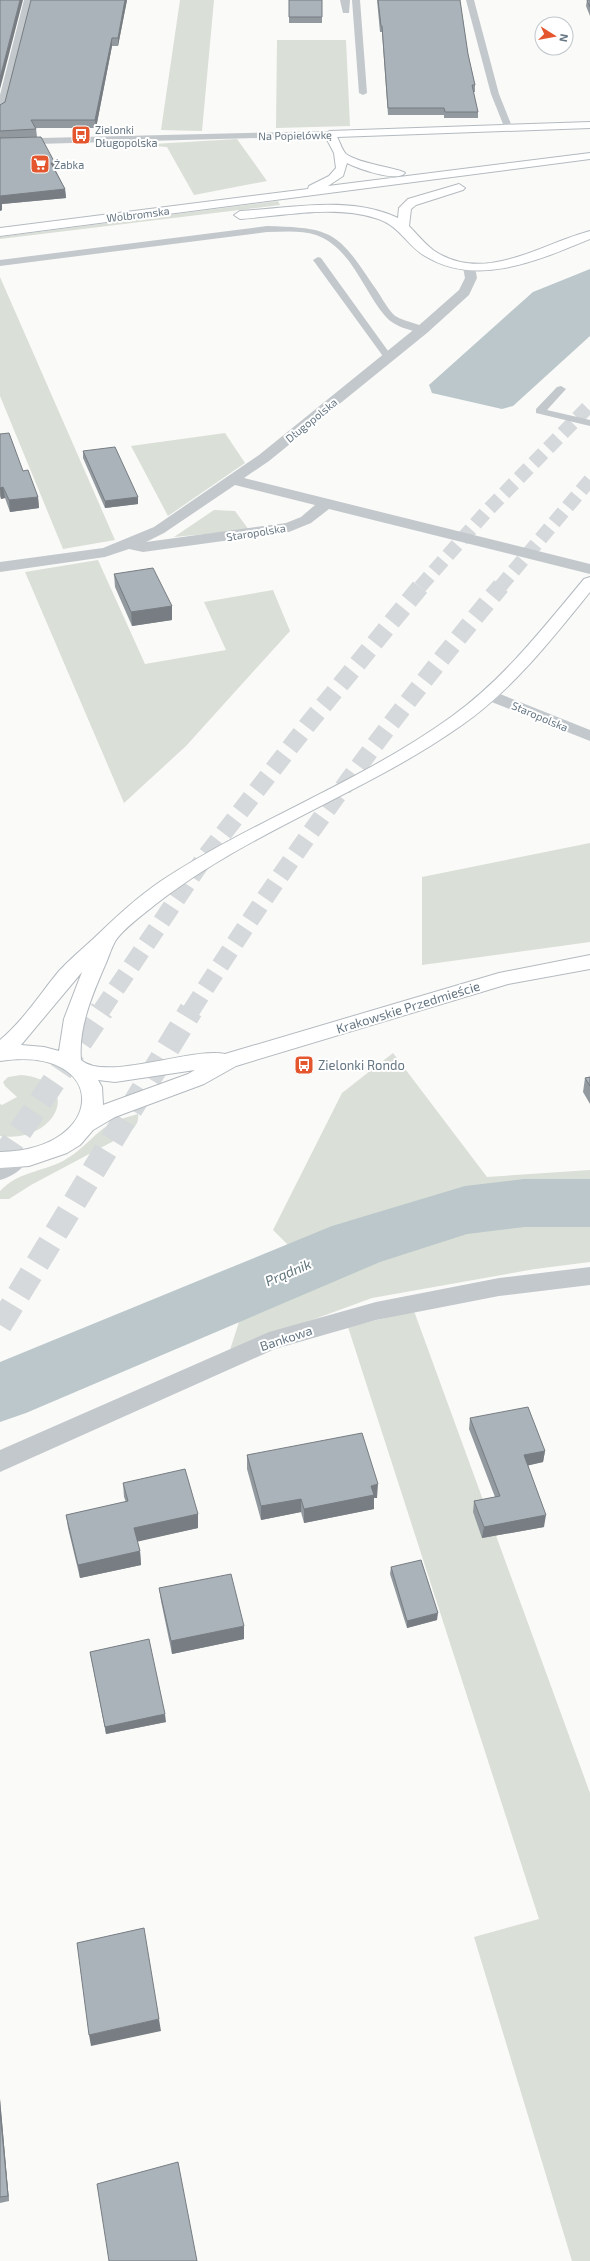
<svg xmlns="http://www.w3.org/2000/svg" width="590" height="2261" font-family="'Exo 2',sans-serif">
<rect width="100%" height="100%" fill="#fafaf8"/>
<path fill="#dadfd7" d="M 180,0 L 214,0 L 202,131 L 161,130 Z
M 277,40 L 346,40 L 350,126 L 276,128 Z
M 237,139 L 267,181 L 194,195 L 167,147 L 154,146 L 153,144 Z
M 278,201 L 280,205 L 0,239 L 0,237 Z
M 0,277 L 115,540 L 63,549 L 0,396 Z
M 225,433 L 245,463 L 168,516 L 131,446 Z
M 214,510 L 235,511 L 249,530 L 174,537 Z
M 98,560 L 145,664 L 226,650 L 204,602 L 273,590 L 290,631 L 186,746 L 124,803 L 25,572 Z
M 590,843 L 590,942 L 422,965 L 422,877 Z
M 393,1053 L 487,1177 L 590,1170 L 590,1186 L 514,1187 L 455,1196 L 292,1249 L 273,1230 L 342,1093 Z
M 21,1075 C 86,1081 56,1144 0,1136 L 0,1104 L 2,1105 L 17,1097 L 5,1086 L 3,1082 L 8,1077 Z
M 138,1114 C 140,1125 131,1131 123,1136 L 31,1185 L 9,1199 L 0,1199 L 0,1191 C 18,1172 41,1172 63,1161 C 78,1153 87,1142 99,1132 C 110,1122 124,1118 138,1114 Z
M 590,1215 L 590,1262 L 535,1269 L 372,1298 L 230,1350 L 244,1306 L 410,1238 L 501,1216 Z
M 414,1311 L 590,1793 L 590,2261 L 572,2261 L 474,1937 L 539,1919 L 348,1327 Z"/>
<path fill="#bbc7cb" d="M 590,269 L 590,336 L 513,406 L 502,409 L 432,393 L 429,385 L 533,292 Z"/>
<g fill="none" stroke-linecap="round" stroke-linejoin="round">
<path fill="#bbc7cb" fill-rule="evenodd" d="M 524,1179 L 590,1179 L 590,1227 L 524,1227 L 467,1234 L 380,1262 L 26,1413 L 0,1422 L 0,1362 L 332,1226 L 465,1186 Z"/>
<path stroke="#d5d9db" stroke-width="14" stroke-dasharray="14 7" stroke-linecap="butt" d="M 420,587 L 486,512 L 590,405
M 500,587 L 590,480"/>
<path stroke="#d5d9db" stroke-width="18" stroke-dasharray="18 9" stroke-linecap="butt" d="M 101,1011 L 205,857 L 309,723 L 421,586
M 191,1011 C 285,862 388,721 501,586"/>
<path stroke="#d5d9db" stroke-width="24" stroke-dasharray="24 12" stroke-linecap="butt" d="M 0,1161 L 102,1010
M 0,1325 L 191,1010"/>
<defs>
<path id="secondary" d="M 590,122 L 590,128 L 337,137 C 340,142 342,150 346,154 C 359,164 402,169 405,173 C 397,183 357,168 347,163 L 343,176 L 328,186 L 590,153 L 590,159 L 0,236 L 0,228 L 308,189 L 309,186 L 329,176 L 336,168 L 334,153 L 324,134 L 330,131 Z
M 459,184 L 465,188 L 463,190 L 416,205 L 411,209 L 409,226 C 417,234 424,243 433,250 C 484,285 540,244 590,231 L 590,239 C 539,260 477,288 425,256 C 405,244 400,225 375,218 C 333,205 284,216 240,219 L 234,215 L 240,211 C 291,208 350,195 398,218 L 399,208 L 408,199 Z
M 590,577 L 590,592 C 551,640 513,689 462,725 C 366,793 249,831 156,904 C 146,912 122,930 116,940 C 112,946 109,956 106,963 C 93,993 78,1027 81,1060 C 106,1082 191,1047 225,1054 L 499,973 L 590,955 L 590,969 L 508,984 L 236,1066 L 204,1084 L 115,1117 L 93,1130 L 80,1145 L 67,1153 L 29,1166 L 0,1168 L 0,1152 C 109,1150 110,1044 0,1061 L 0,1040 C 23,1021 40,994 59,971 C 69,960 81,950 92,940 C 114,919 136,898 161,881 C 254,820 361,782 451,717 C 504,679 543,628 584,579 ZM 82,972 L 64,1019 L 59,1051 L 44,1047 L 21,1045 ZM 195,1070 L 188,1074 L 103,1105 L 102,1087 L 98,1080 L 115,1082 Z"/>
</defs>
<use href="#secondary" stroke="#b3babf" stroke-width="2"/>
<path fill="#c3c8cc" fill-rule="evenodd" d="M 24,0 L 32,0 L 4,110 L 0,112 L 0,95 Z
M 352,0 L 360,0 L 367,93 L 363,95 L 359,93 Z
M 466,0 L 474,0 L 499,94 L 513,129 L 512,131 L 505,129 L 491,94 Z
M 267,226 C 332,228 337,231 373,285 C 380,294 386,307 394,315 C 403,322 421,323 427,330 L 422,333 C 410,330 395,327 386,317 C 363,291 352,248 316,235 C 301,230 283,232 267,232 L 0,266 L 0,260 Z
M 318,257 L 321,258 L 391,355 L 391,359 L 385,359 L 313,260 Z
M 561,386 L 566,389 L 547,410 L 590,420 L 590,426 L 536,413 L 536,409 L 557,387 Z"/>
<path fill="#c3c8cc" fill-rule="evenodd" d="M 340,0 L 350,0 L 349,13 L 343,13 Z
M 330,131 L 336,134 L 334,136 L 0,145 L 0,139 Z
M 469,263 L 475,267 L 477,278 L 469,295 L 427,333 L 269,461 L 244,478 L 590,564 L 590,574 L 329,509 L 311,523 L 289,532 L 143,552 L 129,549 L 105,557 L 0,572 L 0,562 L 103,548 L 154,527 L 259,455 L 417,327 L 459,290 L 465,278 L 463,267 ZM 235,485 L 315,505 L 301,517 L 286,523 L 146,542 L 164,533 Z
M 490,690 L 590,730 L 590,741 L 484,699 L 481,695 L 484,691 Z
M 17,1152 L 25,1154 L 28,1160 C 22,1170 11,1177 0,1180 L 0,1161 Z
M 590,1267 L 590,1285 L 499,1296 L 376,1320 L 275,1349 L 0,1472 L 0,1450 L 269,1332 L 376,1302 L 499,1278 Z"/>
<use href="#secondary" fill="#fff" fill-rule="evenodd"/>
</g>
<path fill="#929a9f" d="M 127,0 L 118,46 L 112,46 L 96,128 L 36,128 L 37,137 L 16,138 L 56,171 L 65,189 L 66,198 L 2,204 L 2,210 L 0,211 L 0,105 L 5,102 Z
M 289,0 L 322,17 L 322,23 L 289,23 Z
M 377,0 L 460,0 L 468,54 L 475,85 L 475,92 L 473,92 L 478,112 L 478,118 L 444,118 L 444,115 L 388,115 L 382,32 L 380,32 Z
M 587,0 L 590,0 L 590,16 L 586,6 Z
M 0,434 L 23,471 L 38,497 L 39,508 L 10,512 L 5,498 L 1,499 L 0,496 Z
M 83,451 L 138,504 L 105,508 L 83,458 Z
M 114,574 L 172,606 L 172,620 L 132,626 L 115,587 Z
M 590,1077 L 590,1104 L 583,1092 L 585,1078 Z
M 470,1418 L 545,1451 L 543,1462 L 528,1465 L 544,1527 L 482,1538 L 473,1512 L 474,1501 L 495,1497 L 469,1429 Z
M 247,1455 L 377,1498 L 374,1498 L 374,1509 L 304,1523 L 301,1512 L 261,1520 L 247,1469 Z
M 123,1483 L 198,1514 L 198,1528 L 137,1541 L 140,1551 L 141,1565 L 80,1578 L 68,1528 L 66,1515 L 126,1502 L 124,1497 Z
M 391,1567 L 437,1620 L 407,1628 L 390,1574 Z
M 159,1588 L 244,1639 L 172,1654 L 161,1601 Z
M 90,1652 L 166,1722 L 106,1734 Z
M 0,2099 L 9,2201 L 0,2203 Z"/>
<path fill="#777d82" d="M 20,0 L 23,0 L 0,89 L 0,78 Z
M 125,0 L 127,0 L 118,46 L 118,38 Z
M 112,38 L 112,46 L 96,128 L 95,120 Z
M 51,163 L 55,163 L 56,171 L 51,171 Z
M 65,189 L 66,198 L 2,204 L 2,210 L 0,211 L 0,196 Z
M 3,487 L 5,498 L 1,499 L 0,488 Z
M 38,497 L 39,508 L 10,512 L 9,500 Z
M 138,497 L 138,504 L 105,508 L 105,501 Z
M 172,606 L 172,620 L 132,626 L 131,612 Z
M 545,1451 L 543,1462 L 522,1467 L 524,1455 Z
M 378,1484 L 377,1498 L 374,1498 L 374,1509 L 304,1523 L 304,1509 L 371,1486 Z
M 301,1499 L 301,1512 L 261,1520 L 261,1506 Z
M 198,1514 L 198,1528 L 136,1542 L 134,1528 Z
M 546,1515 L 544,1527 L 482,1538 L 484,1527 Z
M 140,1551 L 141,1565 L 80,1578 L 78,1565 Z
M 438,1613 L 437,1620 L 407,1628 L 407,1621 Z
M 244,1626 L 244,1639 L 172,1654 L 171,1641 Z
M 165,1714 L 166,1722 L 106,1734 L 105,1727 Z
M 159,2019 L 161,2031 L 91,2046 L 89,2035 Z
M 0,2099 L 9,2201 L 8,2196 L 0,2111 Z"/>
<path fill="#aab3b9" stroke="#777d82" d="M 0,0 L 20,0 L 0,78 Z
M 31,0 L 125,0 L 118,38 L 112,38 L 95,120 L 31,120 L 36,129 L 0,131 L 0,105 L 5,102 Z
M 289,0 L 322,0 L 322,17 L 289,17 Z
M 378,0 L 460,0 L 468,54 L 475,85 L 472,85 L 478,112 L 445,112 L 444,108 L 388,108 L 382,26 L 381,26 Z
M 587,0 L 590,0 L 590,7 Z
M 41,137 L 55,163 L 51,163 L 65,189 L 0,196 L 0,138 Z
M 9,433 L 23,471 L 28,470 L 38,497 L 9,500 L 3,487 L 0,488 L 0,434 Z
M 115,447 L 138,497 L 105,501 L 83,451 Z
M 153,568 L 172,606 L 131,612 L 114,574 Z
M 590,1077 L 590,1086 L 585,1078 Z
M 528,1407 L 545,1451 L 524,1455 L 546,1515 L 484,1527 L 474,1501 L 500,1496 L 470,1418 Z
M 362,1433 L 378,1484 L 371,1486 L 374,1495 L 304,1509 L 301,1499 L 261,1506 L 247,1455 Z
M 185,1469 L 198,1514 L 134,1528 L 140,1551 L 78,1565 L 66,1515 L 128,1501 L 123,1483 Z
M 421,1560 L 438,1613 L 407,1621 L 391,1567 Z
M 231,1574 L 244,1626 L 171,1641 L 159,1588 Z
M 149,1639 L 165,1714 L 105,1727 L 90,1652 Z
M 144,1928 L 159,2019 L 89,2035 L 77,1943 Z
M 0,2111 L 8,2196 L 0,2197 Z
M 178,2162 L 197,2261 L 109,2261 L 97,2184 Z"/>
<defs>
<symbol id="bus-square" viewBox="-11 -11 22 22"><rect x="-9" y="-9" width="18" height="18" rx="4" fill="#e4572e" stroke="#fff"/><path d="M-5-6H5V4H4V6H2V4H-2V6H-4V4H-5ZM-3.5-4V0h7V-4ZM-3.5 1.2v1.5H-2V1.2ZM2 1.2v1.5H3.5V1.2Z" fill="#fff"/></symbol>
<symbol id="supermarket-square" viewBox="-11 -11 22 22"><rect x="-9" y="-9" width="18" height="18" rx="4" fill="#e4572e" stroke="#fff"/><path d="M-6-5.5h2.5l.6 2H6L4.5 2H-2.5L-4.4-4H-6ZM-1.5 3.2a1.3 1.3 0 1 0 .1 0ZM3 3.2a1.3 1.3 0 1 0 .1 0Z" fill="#fff"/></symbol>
</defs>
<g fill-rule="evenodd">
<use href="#bus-square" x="70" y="124" width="22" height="22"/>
<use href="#supermarket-square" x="29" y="153" width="22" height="22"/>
<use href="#bus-square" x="293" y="1054" width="22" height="22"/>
</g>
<g text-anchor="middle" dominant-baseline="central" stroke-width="4" stroke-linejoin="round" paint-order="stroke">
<g font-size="11" fill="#657683" stroke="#fff" text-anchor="start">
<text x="95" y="129">Zielonki<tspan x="95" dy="13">Długopolska</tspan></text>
<text x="54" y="164">Żabka</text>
</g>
<g font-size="11" fill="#657683" stroke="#fff">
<text transform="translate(295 135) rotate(-1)">Na Popielówkę</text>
<text transform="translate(138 214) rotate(-7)">Wolbromska</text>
<text transform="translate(311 420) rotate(-39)">Długopolska</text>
<text transform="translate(256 532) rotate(-9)">Staropolska</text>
<text transform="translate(540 716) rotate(23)">Staropolska</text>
</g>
<g font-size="13" fill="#657683" stroke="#fff">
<text transform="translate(408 1007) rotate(-17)">Krakowskie Przedmieście</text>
<text transform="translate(286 1338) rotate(-18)">Bankowa</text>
</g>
<g font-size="13" fill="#657683" stroke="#fff" text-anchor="start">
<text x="318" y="1065">Zielonki Rondo</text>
</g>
<g font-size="14" font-style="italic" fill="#60757c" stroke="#fff">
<text transform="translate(288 1272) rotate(-23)">Prądnik</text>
</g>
</g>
<g transform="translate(554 36) rotate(101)"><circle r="19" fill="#ffffff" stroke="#c1c8cd"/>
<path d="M0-3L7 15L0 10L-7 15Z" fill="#e4572e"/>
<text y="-6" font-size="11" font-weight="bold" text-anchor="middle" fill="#657683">N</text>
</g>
</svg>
